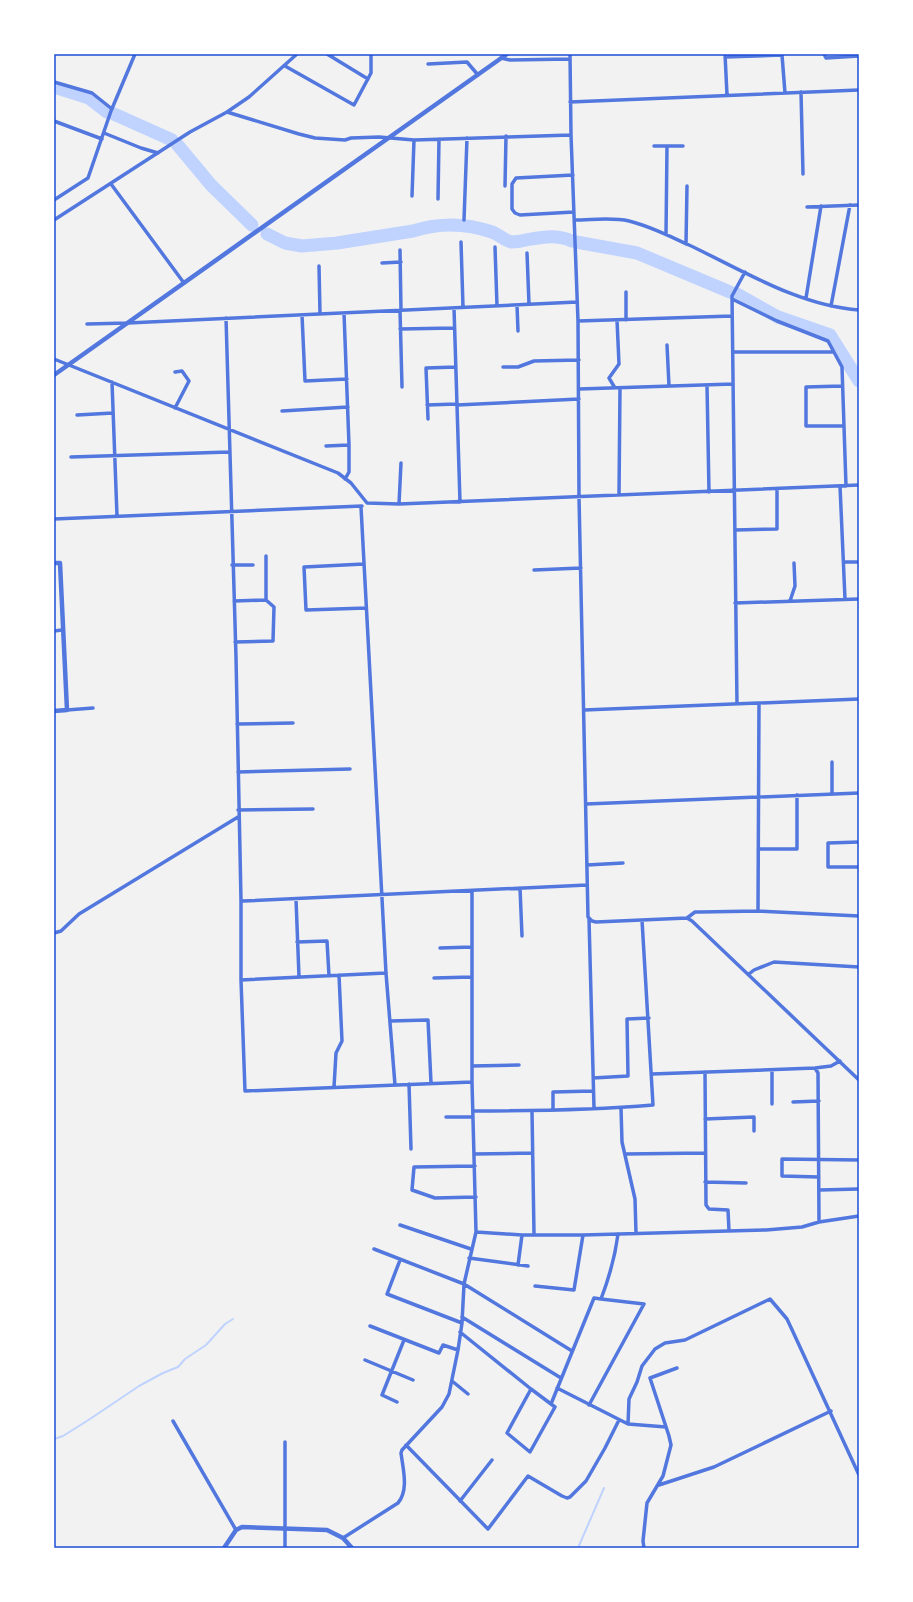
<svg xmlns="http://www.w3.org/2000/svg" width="913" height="1602" font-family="'PT Sans',sans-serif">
<rect width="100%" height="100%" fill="#f2f2f2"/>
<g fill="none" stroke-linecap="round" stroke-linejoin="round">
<path stroke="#bfd3fe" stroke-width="2" d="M 54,1439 L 63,1436 L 90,1419 L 139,1386 L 163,1373 L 178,1367 L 185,1359 L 206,1345 L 225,1324 L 233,1319
M 578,1548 L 604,1488"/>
<path stroke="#bfd3fe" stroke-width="13" d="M 54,87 L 89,98 L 107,112
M 114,114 L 172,140
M 176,143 L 211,185 L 252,225
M 267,234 L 285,243 L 302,246 L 337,243 L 413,231 C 438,223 466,223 492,232 C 498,234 504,240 511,242 C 516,242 522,241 526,240 C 543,237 556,234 572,241
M 576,242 L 637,253 L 730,292
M 735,293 L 778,317 L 830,335 L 859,381"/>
<path stroke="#5277de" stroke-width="3.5" d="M 327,54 L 368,79
M 570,54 L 571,135 L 578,321 L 579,497 L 588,917 L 592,921 L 596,922 L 687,918 L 692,921 L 859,1080
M 725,54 L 727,95
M 824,54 L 826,58 L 859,56
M 725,57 L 782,55 L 785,93
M 501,58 L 510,60 L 570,59
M 428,64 L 467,62 L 478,75
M 285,66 L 354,105 L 371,73 L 371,54
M 54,82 L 92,93 L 112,109
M 801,92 L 803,174
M 570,102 L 859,90
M 227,112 L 299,134 L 315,138 L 345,140 L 351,138 L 379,137 L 414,140 L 571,135
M 54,121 L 102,139
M 104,133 L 141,148 L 158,153
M 654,146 L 683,146
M 573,175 L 516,178 L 512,184 L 512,209 L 515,213 L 520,215 L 574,212
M 111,184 L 184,283
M 505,186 L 506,136
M 412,196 L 414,140
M 438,199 L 439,139
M 54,200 L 88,178 L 111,111 L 135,54
M 807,207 L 859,205
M 54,220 L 190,132 L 227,112 L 249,97 L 297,54
M 464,220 L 467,138
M 574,220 C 592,220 612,217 629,221 C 650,226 669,236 689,245 C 742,270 799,306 859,310
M 666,234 L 667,146
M 461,242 L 463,307
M 686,244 L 687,186
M 495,247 L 497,306
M 400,250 L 401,310
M 527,253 L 529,304
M 382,263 L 401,262
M 319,266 L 320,314
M 626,292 L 626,320
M 806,298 L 821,206
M 732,299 L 777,321 L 828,341 L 842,367 L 846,486
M 517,305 L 518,331
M 831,306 L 850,205
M 454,308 L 460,502
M 400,310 L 402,387
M 344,313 L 349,445 L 349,472 L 345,479
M 302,315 L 305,381 L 347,379
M 226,318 L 236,657 L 241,900 L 243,901 L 587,885
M 578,321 L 732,316
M 87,324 L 128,323 L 577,302
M 400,329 L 454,328
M 667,345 L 669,386
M 733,352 L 834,352
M 54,359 L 338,473 L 351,483 L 367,503 L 399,504 L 859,485
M 503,367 L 518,367 L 534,361 L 579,360
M 175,372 L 182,371 L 189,381 L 175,408
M 112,382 L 117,516
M 707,385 L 709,492
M 842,386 L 806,387 L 806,426 L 843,426
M 615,388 L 609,378 L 619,364 L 617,320
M 579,389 L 733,384
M 427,405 L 457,404
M 457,405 L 579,399
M 282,411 L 348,407
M 77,415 L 113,413
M 428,419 L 426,368 L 456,367
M 326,446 L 349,445
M 71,457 L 229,452
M 840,486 L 845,599
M 619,495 L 620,388
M 399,504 L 401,463
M 361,507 L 386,973 L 395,1085
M 54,519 L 362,506
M 735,530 L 777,529 L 777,489
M 844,562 L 859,562
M 364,564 L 304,567 L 306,610 L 366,608
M 232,565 L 253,565
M 534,570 L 581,568
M 234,601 L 266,600
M 790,601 L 795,586 L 794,563
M 735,603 L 859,599
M 54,631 L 62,630
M 235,642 L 273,641 L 274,607 L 266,600 L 266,556
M 737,704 L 732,296 L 745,272
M 67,710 L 93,708
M 584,710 L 859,699
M 237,724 L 293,723
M 238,772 L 350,769
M 832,794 L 832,762
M 586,804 L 859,793
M 238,810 L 313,809
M 859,842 L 828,843 L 828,867 L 859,867
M 758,849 L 797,849 L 797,795
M 587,865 L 623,863
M 520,888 L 522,936
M 296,899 L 299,977
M 241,900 L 241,980 L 245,1091 L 472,1082
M 758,911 L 759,703
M 687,918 L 695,912 L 700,912 L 758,911 L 859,916
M 589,919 L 594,1108
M 54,933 L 61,931 L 79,914 L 238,817
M 297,942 L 327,941 L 329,976
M 440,948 L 472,947
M 749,974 L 754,970 L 774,962 L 859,967
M 434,978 L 472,977
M 241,980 L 386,973
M 390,1021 L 428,1020 L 431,1083
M 472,1066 L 519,1065
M 815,1068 L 818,1073 L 819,1222
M 772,1070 L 772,1104
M 705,1072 L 706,1205 L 709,1209 L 728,1210 L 729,1231
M 652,1074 L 815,1068 L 831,1066 L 840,1061
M 593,1078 L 628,1076 L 627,1019 L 649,1018
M 409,1084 L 411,1149
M 334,1087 L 336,1053 L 342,1041 L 339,975
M 793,1102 L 819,1101
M 621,1108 L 622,1142 L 635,1199 L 636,1233
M 553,1110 L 553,1092 L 593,1091
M 473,1111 C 533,1111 593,1110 653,1105 L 642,920
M 532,1111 L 534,1234
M 446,1117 L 473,1117
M 705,1119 L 754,1117 L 754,1131
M 474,1154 L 532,1153
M 625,1154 L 705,1153
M 475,1166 L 414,1167 L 412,1190 L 435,1198 L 476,1197
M 819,1177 L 782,1176 L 782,1159 L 859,1160
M 705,1182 L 746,1183
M 819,1190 L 859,1189
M 400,1225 L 471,1249
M 476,1232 L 522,1235 L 583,1235 L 766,1230 L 802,1227 L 819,1222 L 859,1216
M 374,1249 L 464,1284 L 572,1351
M 469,1258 L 528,1266
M 400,1260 L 387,1294 L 462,1323
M 518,1265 L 522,1235
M 535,1286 L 574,1290 L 583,1235
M 462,1317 L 561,1378
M 370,1326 L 439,1353 L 443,1345 L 458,1350
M 460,1332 L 531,1389 L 507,1433 L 530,1452 L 555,1407 L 531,1389
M 365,1360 L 413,1380
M 452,1381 L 468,1394
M 557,1388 L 628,1424 L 666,1427
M 397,1402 L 382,1395 L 404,1340
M 551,1404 L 594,1298 L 601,1299 C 609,1278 615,1257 618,1234
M 589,1405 L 644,1304 L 601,1299
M 173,1421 L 236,1530
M 628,1424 L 629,1399 L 637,1382 L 642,1366 L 655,1349 L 665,1343 L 685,1340 L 770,1299 L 787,1319 L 794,1334 L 859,1475
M 406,1445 L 488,1529 L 528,1476 L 562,1496 L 567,1498 L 570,1497 L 586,1481 L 605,1448 L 619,1420
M 659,1485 L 714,1467 L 831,1411
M 460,1501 L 492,1460
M 343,1538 L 398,1503 C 409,1490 403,1469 401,1453 L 402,1450 L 442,1407 L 449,1394 L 458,1350 L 462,1323 L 464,1284 L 476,1232 L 472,1082 L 472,891
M 285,1548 L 285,1442
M 644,1548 L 643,1541 L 647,1503 L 663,1476 L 671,1445 L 669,1436 L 650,1378 L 677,1368"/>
<path stroke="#5277de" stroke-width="4.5" d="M 54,375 L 507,54
M 54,563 L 60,563 L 67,710 L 54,711
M 224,1548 L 236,1530 L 242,1527 L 327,1530 L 343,1538 L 352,1548"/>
</g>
<rect width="913" height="1602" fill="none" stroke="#ffffff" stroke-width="110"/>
<rect x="55" y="55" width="803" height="1492" fill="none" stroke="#1d4ed8" stroke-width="1.5"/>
</svg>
